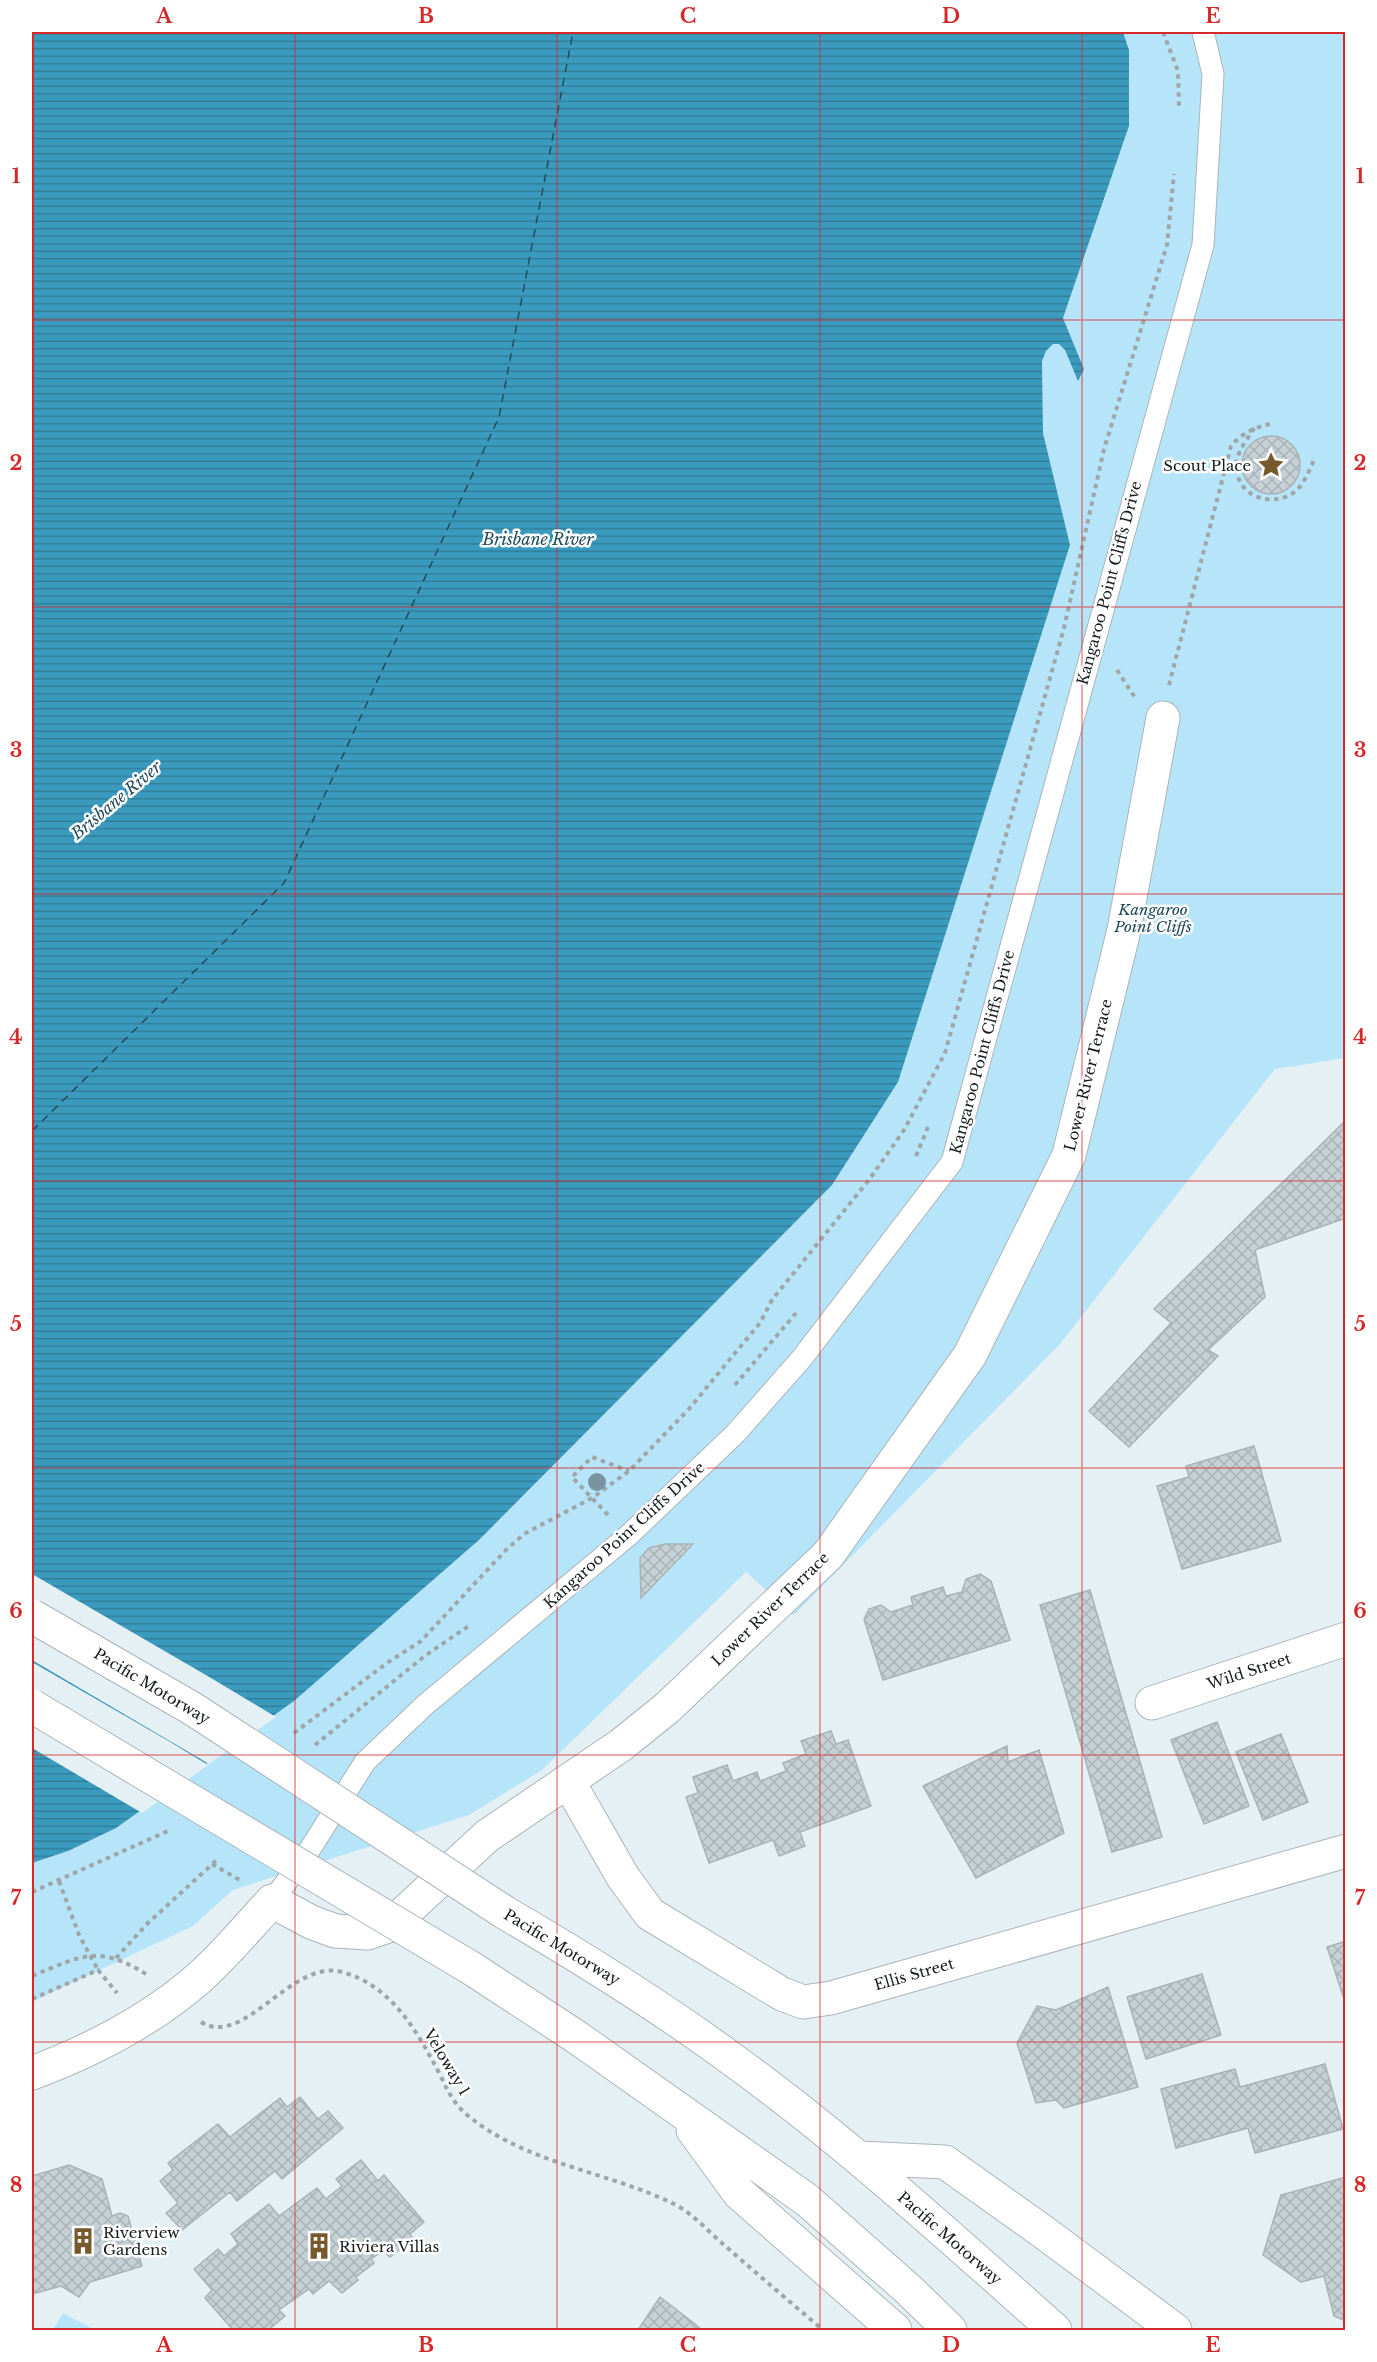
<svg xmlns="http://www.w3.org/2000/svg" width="1377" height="2362" font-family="'Libre Baskerville',serif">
<defs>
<pattern id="water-rules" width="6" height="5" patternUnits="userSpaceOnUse" patternTransform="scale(1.5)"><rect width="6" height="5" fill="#3b9bbe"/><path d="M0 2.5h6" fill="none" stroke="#317e9a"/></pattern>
<pattern id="building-cross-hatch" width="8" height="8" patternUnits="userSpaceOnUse" patternTransform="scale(1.5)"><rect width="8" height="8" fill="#c6d1d6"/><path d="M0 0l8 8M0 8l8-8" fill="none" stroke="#a9b3b7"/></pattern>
</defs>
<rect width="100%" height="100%" fill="#e5f0f5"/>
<path fill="#b6e5f9" d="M 1123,32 L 1345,32 L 1345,1058 L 1275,1069 L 1060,1344 L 794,1615 L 746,1572 L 542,1770 L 469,1815 L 233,1890 L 193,1926 L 32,2002 L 32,1863 L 68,1851 L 205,1763 L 294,1701 L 479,1540 L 832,1185 L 898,1082 L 1070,545 L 1043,433 L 1042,361 L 1046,351 L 1053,344 L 1059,344 L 1065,350 L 1078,380 L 1084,369 L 1063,318 L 1129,127 L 1129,50 Z
M 63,2313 L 95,2330 L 53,2330 Z"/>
<path fill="url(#water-rules)" d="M 32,32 L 1123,32 L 1129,50 L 1129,126 L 1063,318 L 1084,369 L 1078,381 L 1065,350 L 1059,344 L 1053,344 L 1046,351 L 1042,361 L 1043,433 L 1070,545 L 898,1082 L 832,1185 L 479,1540 L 294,1701 L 116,1828 L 68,1851 L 32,1863 Z"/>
<path fill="#e5f0f5" d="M 32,1574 L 211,1678 L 276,1717 L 209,1764 L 32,1660 Z
M 32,1662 L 172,1743 L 208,1765 L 142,1813 L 32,1748 Z"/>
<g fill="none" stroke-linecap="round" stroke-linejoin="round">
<path stroke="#234c5b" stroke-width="1.5" stroke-dasharray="8 6" stroke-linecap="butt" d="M 32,1131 L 284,883 L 499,417 L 573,32"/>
</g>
<path fill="url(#building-cross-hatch)" stroke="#a8b3b7" stroke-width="1.5" d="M1242 465a29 29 0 1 1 58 0a29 29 0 1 1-58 0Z
M 1344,1122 L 1346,1218 L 1255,1250 L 1265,1297 L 1208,1350 L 1218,1356 L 1129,1447 L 1089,1411 L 1171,1323 L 1154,1309 Z
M 1254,1446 L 1281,1541 L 1182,1569 L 1157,1486 L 1189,1477 L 1186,1466 Z
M 665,1544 L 693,1544 L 641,1598 L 640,1558 L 649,1548 Z
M 980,1574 L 991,1581 L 1010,1640 L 883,1680 L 864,1619 L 869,1609 L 881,1605 L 891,1612 L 913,1605 L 911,1597 L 943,1587 L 946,1596 L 962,1592 L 966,1579 Z
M 1090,1590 L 1162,1837 L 1112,1852 L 1040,1605 Z
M 1217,1722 L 1249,1806 L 1204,1824 L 1171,1740 Z
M 831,1731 L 836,1744 L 848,1740 L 871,1806 L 800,1832 L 805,1846 L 779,1856 L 773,1840 L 709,1863 L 686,1797 L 698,1793 L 693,1777 L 727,1765 L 733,1781 L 757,1772 L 760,1781 L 786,1771 L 783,1763 L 806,1754 L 801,1741 Z
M 1281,1734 L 1308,1802 L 1263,1820 L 1236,1752 Z
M 1007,1746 L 1008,1762 L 1039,1750 L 1064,1833 L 976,1878 L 923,1786 Z
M 1346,1941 L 1346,2005 L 1327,1947 Z
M 1202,1974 L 1221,2035 L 1146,2059 L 1127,1997 Z
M 1108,1987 L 1138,2087 L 1064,2108 L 1056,2100 L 1036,2103 L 1017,2043 L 1037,2006 L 1056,2010 Z
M 1325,2064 L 1343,2129 L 1255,2153 L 1248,2128 L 1176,2148 L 1161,2089 L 1235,2069 L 1240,2087 Z
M 300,2097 L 318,2119 L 328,2111 L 343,2128 L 282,2179 L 275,2171 L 237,2201 L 230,2192 L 182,2230 L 166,2213 L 178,2203 L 160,2181 L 173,2170 L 168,2163 L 218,2124 L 230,2137 L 280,2098 L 287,2107 Z
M 361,2160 L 378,2181 L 384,2175 L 424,2222 L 410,2234 L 413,2239 L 390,2257 L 383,2251 L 371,2259 L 374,2263 L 356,2277 L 358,2280 L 342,2293 L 329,2281 L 313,2294 L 309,2289 L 279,2310 L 285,2316 L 268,2330 L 233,2330 L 205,2298 L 212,2290 L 194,2269 L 218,2249 L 224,2256 L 238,2244 L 231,2234 L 269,2204 L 279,2216 L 317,2188 L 326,2199 L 342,2186 L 336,2179 Z
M 69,2165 L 102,2179 L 112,2216 L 120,2213 L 128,2216 L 142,2266 L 90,2282 L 79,2297 L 61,2286 L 32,2294 L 32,2176 Z
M 1346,2177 L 1346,2321 L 1334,2316 L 1324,2276 L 1301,2282 L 1263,2255 L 1281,2195 Z
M 660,2297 L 695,2324 L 702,2330 L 638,2330 Z"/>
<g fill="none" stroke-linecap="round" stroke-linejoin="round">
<defs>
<path id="service" d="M 272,1901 L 305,1857 L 365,1762 L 425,1705 L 629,1535 L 736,1433 L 802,1358 L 952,1162 L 1203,245 L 1213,74 L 1203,32"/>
<path id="minor" d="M 1152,1703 L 1346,1639
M 568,1781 L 623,1877 L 650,1914 L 782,1994 L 803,2002 L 831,1998 L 1346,1851
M 32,2073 C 91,2051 151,2020 199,1978 C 225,1955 248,1927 272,1901 L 311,1922 L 335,1931 L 368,1933 L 391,1925 L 487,1836 L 621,1745 L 667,1708 L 828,1555 L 970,1355 L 1069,1155 L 1124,930 L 1163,718"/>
<path id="motorway" d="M 504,1912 C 581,1957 657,2004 729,2057 C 844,2140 949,2236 1055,2330
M 471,1968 L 575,2036 L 807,2200 L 909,2290 L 950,2330
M 693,2130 L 739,2193 L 895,2330
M 859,2158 L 945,2162 L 1042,2231 L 1175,2330"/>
</defs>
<use href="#service" stroke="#abb5ba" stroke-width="23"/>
<use href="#minor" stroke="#abb5ba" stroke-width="35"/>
<use href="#motorway" stroke="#abb5ba" stroke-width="35"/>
<path stroke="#9ea6aa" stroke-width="4" stroke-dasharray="4.5 4.5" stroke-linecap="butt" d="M 1163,32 L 1178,71 L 1179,107
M 1254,428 C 1248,439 1238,450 1237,461 C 1232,497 1275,511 1298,489 C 1305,481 1310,469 1314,460
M 1117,670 L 1136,699
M 1169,685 L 1231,446 C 1243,432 1256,427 1274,423
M 916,1156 L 928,1127
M 735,1385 L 796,1313
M 608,1515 L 572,1477 L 592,1457 L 629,1471
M 294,1733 L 387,1663 L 421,1641 L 506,1550 L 524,1534 L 592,1498 L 629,1471 L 688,1410 L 760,1323 L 772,1300 L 869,1180 L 904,1130 L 945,1053 L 1064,628 L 1104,449 L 1167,245 L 1174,174
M 315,1745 L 426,1655 L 470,1625
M 212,1864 L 243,1882
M 59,1881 L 79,1935 L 98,1970
M 32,1892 L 170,1830
M 116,1958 L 148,1923 L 219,1858
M 32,1976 C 81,1956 97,1944 146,1974
M 32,1999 L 98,1970 L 117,1993
M 201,2022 C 244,2049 292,1958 342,1972 C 390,1985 415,2028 437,2069 C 446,2086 451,2101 466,2114 C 525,2164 607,2171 674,2204 C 692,2213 708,2231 723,2244 C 756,2273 790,2302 823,2330"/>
<use href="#service" stroke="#fff" stroke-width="21"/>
<use href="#minor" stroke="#fff" stroke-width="33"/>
<use href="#motorway" stroke="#fff" stroke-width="33"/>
<defs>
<path id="motorway-bridge" d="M 32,1616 L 193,1709 L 504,1912
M 32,1706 L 471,1968"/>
</defs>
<use href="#motorway-bridge" stroke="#abb5ba" stroke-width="35" stroke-linecap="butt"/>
<use href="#motorway-bridge" stroke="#fff" stroke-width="33"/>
</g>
<circle fill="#79949f" cx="597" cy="1482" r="9"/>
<path fill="none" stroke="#d62828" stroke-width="1.5" stroke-opacity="0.55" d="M 295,32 L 295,2330M 557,32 L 557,2330M 820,32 L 820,2330M 1082,32 L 1082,2330M 32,320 L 1346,320M 32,607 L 1346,607M 32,894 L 1346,894M 32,1181 L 1346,1181M 32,1468 L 1346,1468M 32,1755 L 1346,1755M 32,2042 L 1346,2042"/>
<defs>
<symbol id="sight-bare" viewBox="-9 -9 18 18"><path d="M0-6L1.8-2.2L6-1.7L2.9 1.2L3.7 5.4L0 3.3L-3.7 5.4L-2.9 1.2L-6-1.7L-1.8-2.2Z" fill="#76592d" stroke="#fff" stroke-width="2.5" paint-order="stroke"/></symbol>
<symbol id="building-bare" viewBox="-9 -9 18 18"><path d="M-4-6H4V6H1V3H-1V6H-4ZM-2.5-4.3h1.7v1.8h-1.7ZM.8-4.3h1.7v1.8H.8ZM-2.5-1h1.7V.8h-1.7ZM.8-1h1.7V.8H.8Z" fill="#76592d" stroke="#fff" stroke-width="2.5" paint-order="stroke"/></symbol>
</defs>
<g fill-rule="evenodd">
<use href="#sight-bare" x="1252" y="446" width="38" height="38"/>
<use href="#building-bare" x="64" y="2222" width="38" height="38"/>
<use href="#building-bare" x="300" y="2227" width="38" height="38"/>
</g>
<g text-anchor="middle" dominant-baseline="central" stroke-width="5" stroke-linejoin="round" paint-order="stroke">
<g font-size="15" fill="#171b1d" stroke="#fff" text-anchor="start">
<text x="1251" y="465" text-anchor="end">Scout Place</text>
<text x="103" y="2232">Riverview<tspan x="103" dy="17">Gardens</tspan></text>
<text x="339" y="2246">Riviera Villas</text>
</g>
<g font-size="15" fill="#171b1d" stroke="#fff">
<text transform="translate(1109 583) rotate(-75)">Kangaroo Point Cliffs Drive</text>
<text transform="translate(982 1052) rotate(-75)">Kangaroo Point Cliffs Drive</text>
<text transform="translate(1088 1075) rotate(-76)">Lower River Terrace</text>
<text transform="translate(624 1535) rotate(-42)">Kangaroo Point Cliffs Drive</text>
<text transform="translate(770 1609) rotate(-44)">Lower River Terrace</text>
<text transform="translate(1249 1671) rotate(-18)">Wild Street</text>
<text transform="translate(152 1686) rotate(31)">Pacific Motorway</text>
<text transform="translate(562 1947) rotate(31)">Pacific Motorway</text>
<text transform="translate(914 1974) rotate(-16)">Ellis Street</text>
<text transform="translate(447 2062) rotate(59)">Veloway 1</text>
<text transform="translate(950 2238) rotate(41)">Pacific Motorway</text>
</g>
<g font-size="15" font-style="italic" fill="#204959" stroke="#fff">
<text x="1153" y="909">Kangaroo<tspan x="1153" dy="17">Point Cliffs</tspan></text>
</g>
<g font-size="16" font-style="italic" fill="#234c5b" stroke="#fff">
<text x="538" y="539">Brisbane River</text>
<text transform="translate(116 800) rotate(-40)">Brisbane River</text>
</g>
</g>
<rect width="1377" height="2362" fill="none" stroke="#ffffff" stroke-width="66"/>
<rect x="33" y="33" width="1311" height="2296" fill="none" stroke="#d62828" stroke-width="2"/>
<g font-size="20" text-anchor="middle" font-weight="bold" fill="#d62828">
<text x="164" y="23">A</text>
<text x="426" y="23">B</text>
<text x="688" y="23">C</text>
<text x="951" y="23">D</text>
<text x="1213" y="23">E</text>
<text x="16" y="183">1</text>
<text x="1360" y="183">1</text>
<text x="16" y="470">2</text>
<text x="1360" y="470">2</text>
<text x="16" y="757">3</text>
<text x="1360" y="757">3</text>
<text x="16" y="1044">4</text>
<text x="1360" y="1044">4</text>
<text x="16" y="1331">5</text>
<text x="1360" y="1331">5</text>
<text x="16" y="1618">6</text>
<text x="1360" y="1618">6</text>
<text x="16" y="1905">7</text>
<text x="1360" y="1905">7</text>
<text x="16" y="2192">8</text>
<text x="1360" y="2192">8</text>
<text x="164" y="2352">A</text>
<text x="426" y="2352">B</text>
<text x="688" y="2352">C</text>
<text x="951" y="2352">D</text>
<text x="1213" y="2352">E</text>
</g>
</svg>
